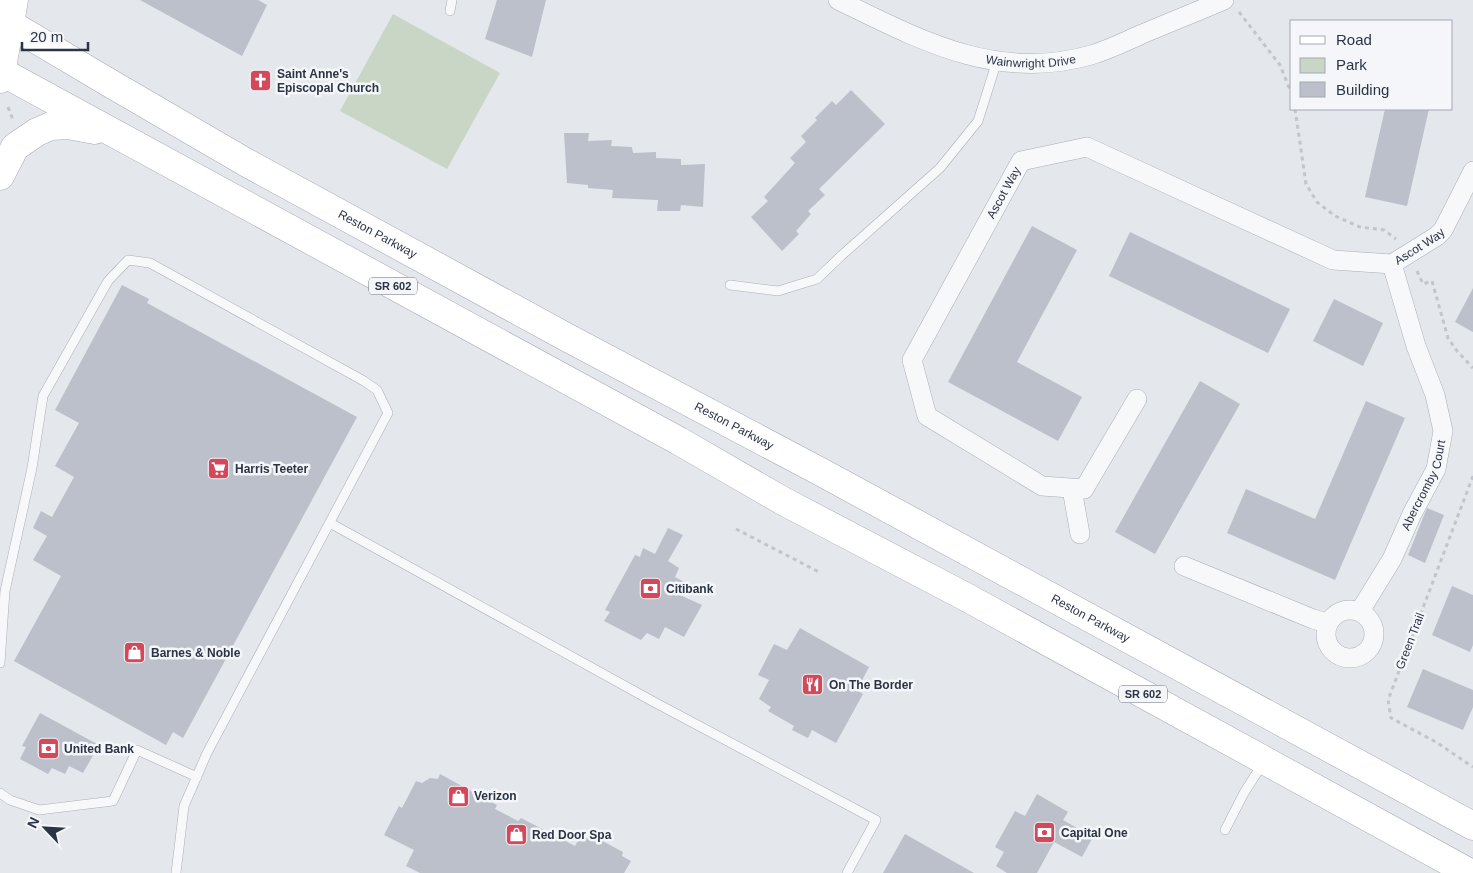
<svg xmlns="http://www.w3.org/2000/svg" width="1473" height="873" font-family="Arial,sans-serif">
<rect width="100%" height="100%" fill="#e4e7ec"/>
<path fill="#c9d6c5" d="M 393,14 L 500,73 L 447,169 L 340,111 Z"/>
<path fill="#bbc0ca" d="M 140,0 L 258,0 L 267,5 L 242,56 Z
M 497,0 L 546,0 L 532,57 L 485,39 Z
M 851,90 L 885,124 L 819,189 L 825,195 L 808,211 L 811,214 L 796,231 L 799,234 L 782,251 L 751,217 L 768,201 L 764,197 L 795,163 L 790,158 L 806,142 L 801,136 L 817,120 L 815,118 L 832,101 L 836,105 Z
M 1385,109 L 1429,109 L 1407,206 L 1365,197 Z
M 564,133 L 589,133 L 588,141 L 612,140 L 611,146 L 632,147 L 633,153 L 656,152 L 656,158 L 681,159 L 681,165 L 705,164 L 703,207 L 681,205 L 680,211 L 657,211 L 658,200 L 612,198 L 613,190 L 588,188 L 588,185 L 567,183 Z
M 1032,226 L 1077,250 L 1017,362 L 1082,397 L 1058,441 L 948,382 Z
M 1130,232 L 1290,309 L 1268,353 L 1109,276 Z
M 122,285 L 149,299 L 147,303 L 357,417 L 183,738 L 173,732 L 166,745 L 14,661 L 61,576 L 33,560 L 47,536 L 33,528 L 41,511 L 52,517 L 74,477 L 55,466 L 79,423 L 55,410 Z
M 1473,288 L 1473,332 L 1455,322 Z
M 1334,299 L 1383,323 L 1363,366 L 1313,341 Z
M 1200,381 L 1240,404 L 1155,554 L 1115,532 Z
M 1366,401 L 1405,418 L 1335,580 L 1227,533 L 1246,489 L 1315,519 Z
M 1427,508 L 1444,515 L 1425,563 L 1408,555 Z
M 668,528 L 683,535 L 668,561 L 679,568 L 675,577 L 686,583 L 680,595 L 702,605 L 684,637 L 665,627 L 659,639 L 647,633 L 641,640 L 604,621 L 610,612 L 605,610 L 635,555 L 640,557 L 643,548 L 655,554 Z
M 1452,586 L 1473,595 L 1473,645 L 1470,652 L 1432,635 Z
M 800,628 L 869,667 L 857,690 L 863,694 L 836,743 L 812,730 L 808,738 L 792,730 L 794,726 L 768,711 L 771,707 L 759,699 L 769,680 L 758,675 L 774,644 L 787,650 Z
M 1423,669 L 1473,690 L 1473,707 L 1463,730 L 1407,707 Z
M 40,713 L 99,745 L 83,773 L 69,766 L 65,774 L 52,768 L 48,774 L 20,759 L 26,747 L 22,746 Z
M 440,774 L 497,805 L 495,809 L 518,821 L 521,818 L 575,846 L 581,835 L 591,840 L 593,836 L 623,852 L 622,856 L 631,861 L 624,873 L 420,873 L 406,866 L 414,850 L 384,835 L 399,806 L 402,808 L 416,781 L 422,783 L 430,778 L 438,779 Z
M 1037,794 L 1068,812 L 1063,820 L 1093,837 L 1082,857 L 1054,842 L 1037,873 L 1007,873 L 996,866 L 1004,852 L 995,847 L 1015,811 L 1025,816 Z
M 905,834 L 974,873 L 883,873 Z"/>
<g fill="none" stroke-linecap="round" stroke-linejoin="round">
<defs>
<path id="lane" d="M 450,11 L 452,0
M 730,285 L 778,291 L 817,279 L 842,255 L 940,168 L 978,121 L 997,61
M 330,523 L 654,702 L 876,820 L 847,873
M 0,663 L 5,591 L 32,468 L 43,396 L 108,281 L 128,260 L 150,263 L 364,381 L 377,390 L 388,413 L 207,753 L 184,806 L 176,873
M 0,793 L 10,800 L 39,810 L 113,801 L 137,750 L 197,777
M 1225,830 L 1244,793 L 1263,763"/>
<g id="street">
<path id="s1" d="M 838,0 C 920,40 997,82 1091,55 C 1108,50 1124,42 1140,35 C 1168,23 1196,12 1224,0"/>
<path id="s2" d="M 1137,399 L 1084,489 L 1042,486 L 927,416 L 912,360 L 1021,161 L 1087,147 L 1333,260 L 1392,264 L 1437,236 L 1443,230 L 1473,171"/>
<path d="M 1072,489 L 1080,534"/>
<path d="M 1184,566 L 1313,619 L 1327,623"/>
<circle cx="1350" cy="634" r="24"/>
<path id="s3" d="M 1360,611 L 1392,559 L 1412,514 L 1436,469 L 1443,431 L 1435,395 L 1416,346 L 1392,264"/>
</g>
<g id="primary">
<path id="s4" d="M 0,18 L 108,82 L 247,163 L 568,338 L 821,472 L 1473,826"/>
<path d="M 0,71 L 679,441 L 783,501 L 966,597 L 1470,873"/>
<path d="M 0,79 L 14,0"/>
<path d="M 0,176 L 15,147 L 37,132 L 51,126 L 68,125 L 95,130"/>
</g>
</defs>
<use href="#lane" stroke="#a9aeb7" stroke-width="10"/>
<use href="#street" stroke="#a9aeb7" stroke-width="20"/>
<use href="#primary" stroke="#a3abb8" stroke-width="29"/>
<path stroke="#c2c5cb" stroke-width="3" stroke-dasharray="4 4" stroke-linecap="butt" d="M 1239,12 L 1280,65 L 1292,95
M 8,107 L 13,120
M 1295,109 L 1306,184 L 1317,202 L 1335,216 L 1360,227 L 1384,230 L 1396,239
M 1417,271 L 1423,284 L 1432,281 L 1448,338 L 1457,351 L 1473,368
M 1473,476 L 1388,700 L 1391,718 L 1436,742 L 1473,767
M 736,529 L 819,572"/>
<use href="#lane" stroke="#f7f8fa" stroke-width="9"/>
<use href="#street" stroke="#f7f8fa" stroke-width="19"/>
<use href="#primary" stroke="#fff" stroke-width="28"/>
</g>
<defs>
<symbol id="church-square" viewBox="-11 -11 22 22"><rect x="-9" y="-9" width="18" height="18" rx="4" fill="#d1495b" stroke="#f4f6f9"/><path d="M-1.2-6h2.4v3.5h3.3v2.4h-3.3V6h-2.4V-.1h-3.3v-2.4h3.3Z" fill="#fff"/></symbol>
<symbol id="supermarket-square" viewBox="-11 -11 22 22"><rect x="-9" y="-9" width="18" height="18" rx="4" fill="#d1495b" stroke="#f4f6f9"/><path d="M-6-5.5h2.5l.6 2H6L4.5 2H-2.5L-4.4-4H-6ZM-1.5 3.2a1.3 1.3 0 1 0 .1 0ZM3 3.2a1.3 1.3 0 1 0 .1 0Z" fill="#fff"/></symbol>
<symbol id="bank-square" viewBox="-11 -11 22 22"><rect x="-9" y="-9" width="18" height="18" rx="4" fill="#d1495b" stroke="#f4f6f9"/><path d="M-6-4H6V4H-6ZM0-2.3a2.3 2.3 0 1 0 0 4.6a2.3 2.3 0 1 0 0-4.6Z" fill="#fff"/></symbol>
<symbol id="shop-square" viewBox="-11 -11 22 22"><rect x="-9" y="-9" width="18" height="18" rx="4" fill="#d1495b" stroke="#f4f6f9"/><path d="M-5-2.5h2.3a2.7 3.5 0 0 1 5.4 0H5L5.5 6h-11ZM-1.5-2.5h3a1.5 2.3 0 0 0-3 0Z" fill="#fff"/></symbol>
<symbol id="restaurant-square" viewBox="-11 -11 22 22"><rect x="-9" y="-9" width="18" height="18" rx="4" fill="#d1495b" stroke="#f4f6f9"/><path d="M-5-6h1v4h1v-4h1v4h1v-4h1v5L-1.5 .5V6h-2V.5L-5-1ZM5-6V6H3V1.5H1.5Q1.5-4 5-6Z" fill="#fff"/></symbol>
</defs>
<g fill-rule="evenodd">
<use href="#church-square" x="248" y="68" width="25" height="25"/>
<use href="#supermarket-square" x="206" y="456" width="25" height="25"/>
<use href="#bank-square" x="638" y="576" width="25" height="25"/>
<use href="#shop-square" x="122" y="640" width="25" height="25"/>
<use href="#restaurant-square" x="800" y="672" width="25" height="25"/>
<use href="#bank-square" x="36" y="736" width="25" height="25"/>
<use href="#shop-square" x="446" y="784" width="25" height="25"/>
<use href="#bank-square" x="1032" y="820" width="25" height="25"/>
<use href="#shop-square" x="504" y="822" width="25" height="25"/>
</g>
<g text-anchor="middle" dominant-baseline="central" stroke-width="5" stroke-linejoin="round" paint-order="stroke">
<g fill="#f4f6f9" stroke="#676e7b" stroke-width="1">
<rect x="369" y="277.5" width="48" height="17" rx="4"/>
<rect x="1119" y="685.5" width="48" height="17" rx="4"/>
</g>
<g font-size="11" font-weight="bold" fill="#2b3445">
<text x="393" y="286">SR 602</text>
<text x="1143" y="694">SR 602</text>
</g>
<g font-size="12" fill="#2b3445" stroke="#f4f6f9">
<text stroke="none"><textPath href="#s1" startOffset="205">Wainwright Drive</textPath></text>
<text stroke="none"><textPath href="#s2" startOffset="530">Ascot Way</textPath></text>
<text stroke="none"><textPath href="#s4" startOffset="435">Reston Parkway</textPath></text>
<text stroke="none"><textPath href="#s2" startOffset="996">Ascot Way</textPath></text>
<text stroke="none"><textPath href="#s4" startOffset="840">Reston Parkway</textPath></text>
<text stroke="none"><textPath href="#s3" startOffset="142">Abercromby Court</textPath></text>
<text stroke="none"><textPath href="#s4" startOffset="1245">Reston Parkway</textPath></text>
<text transform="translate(1410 641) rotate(-69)">Green Trail</text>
</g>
<g font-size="12" font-weight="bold" fill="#2b3445" stroke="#f4f6f9" text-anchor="start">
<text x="277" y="74">Saint Anne's<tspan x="277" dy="14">Episcopal Church</tspan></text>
<text x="235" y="469">Harris Teeter</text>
<text x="666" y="589">Citibank</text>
<text x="151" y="653">Barnes &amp; Noble</text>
<text x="829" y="685">On The Border</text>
<text x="64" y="749">United Bank</text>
<text x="474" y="796">Verizon</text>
<text x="1061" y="833">Capital One</text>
<text x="532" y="835">Red Door Spa</text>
</g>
</g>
<rect x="1290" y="20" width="162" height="90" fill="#f4f6f9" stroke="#a4a8b1"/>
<rect x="1300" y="36" width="25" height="8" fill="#ffffff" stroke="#a4a8b1"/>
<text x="1336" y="45" font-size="15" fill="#2b3445">Road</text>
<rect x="1300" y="58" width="25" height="15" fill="#c9d6c5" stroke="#a4a8b1"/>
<text x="1336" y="70" font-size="15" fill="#2b3445">Park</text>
<rect x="1300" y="82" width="25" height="15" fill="#bbc0ca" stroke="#a4a8b1"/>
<text x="1336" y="95" font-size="15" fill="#2b3445">Building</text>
<g transform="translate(45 828) rotate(295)" stroke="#f4f6f9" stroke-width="4" paint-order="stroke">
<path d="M0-4L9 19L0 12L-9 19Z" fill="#2b3445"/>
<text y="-8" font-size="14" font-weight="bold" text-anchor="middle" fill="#2b3445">N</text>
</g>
<path d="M22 42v8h66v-8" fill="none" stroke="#2b3445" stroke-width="2.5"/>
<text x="30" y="42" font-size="15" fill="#2b3445" stroke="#f4f6f9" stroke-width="4" paint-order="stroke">20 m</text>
</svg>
